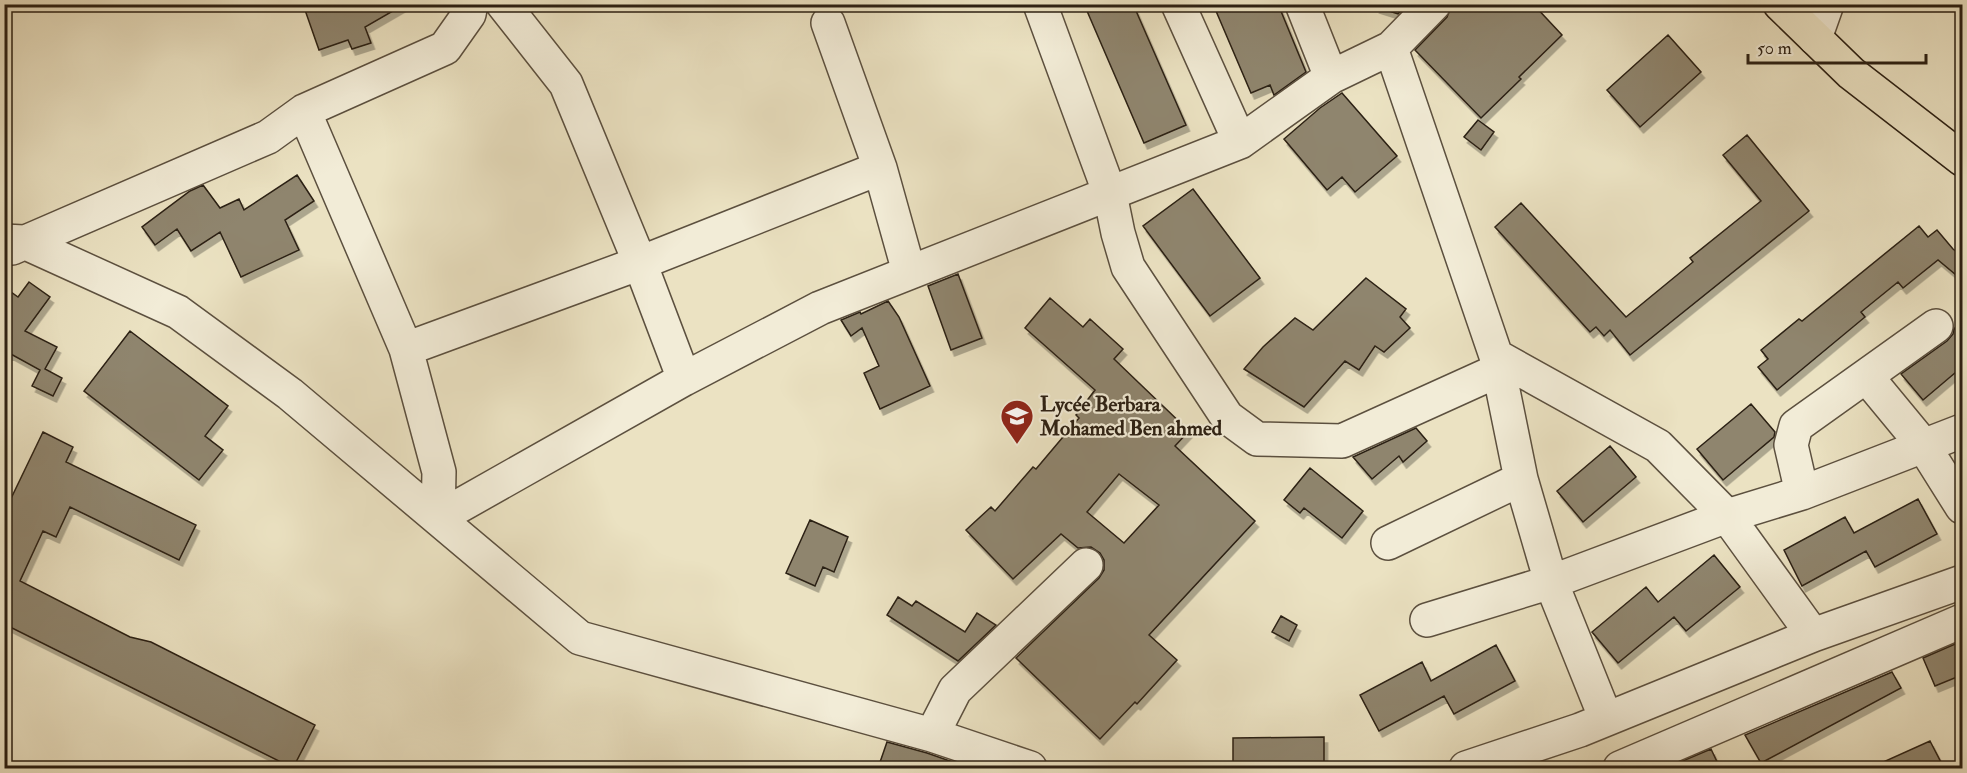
<svg xmlns="http://www.w3.org/2000/svg" width="1967" height="773" font-family="'IM FELL Double Pica',serif">
<defs>
<filter id="shadow"><feDropShadow dx="3.5" dy="6" stdDeviation="0" flood-color="#0004"/></filter>
</defs>
<rect width="100%" height="100%" fill="#ebe2c2"/>
<filter id="stains"><feTurbulence type="fractalNoise" baseFrequency=".00333" numOctaves="4"/><feColorMatrix values="0 0 0 0 .2 0 0 0 0 .09 0 0 0 0 .02 0 0 0 .5 -.17"/></filter>
<radialGradient id="worn" r=".72"><stop offset=".6" stop-color="#630" stop-opacity="0"/><stop offset="1" stop-color="#630" stop-opacity=".3"/></radialGradient>
<path fill="#8f856e" stroke="#2c2013" stroke-width="1.5" fill-rule="evenodd" filter="url(#shadow)" d="M 321,4 L 405,4 L 365,27 L 371,43 L 352,49 L 348,40 L 319,50 L 305,10 Z
M 1084,4 L 1133,4 L 1186,125 L 1144,143 Z
M 1213,4 L 1278,4 L 1306,72 L 1274,95 L 1270,85 L 1251,93 Z
M 1377,4 L 1407,4 L 1398,14 L 1376,7 Z
M 1452,4 L 1533,4 L 1562,35 L 1519,77 L 1521,79 L 1481,118 L 1415,50 L 1447,17 Z
M 1668,35 L 1701,72 L 1640,127 L 1607,90 Z
M 1342,93 L 1397,156 L 1355,192 L 1342,177 L 1327,190 L 1284,139 L 1320,108 Z
M 1478,120 L 1494,132 L 1481,150 L 1464,137 Z
M 1747,135 L 1809,211 L 1630,355 L 1610,330 L 1604,336 L 1596,327 L 1590,332 L 1495,227 L 1521,203 L 1626,317 L 1693,262 L 1690,258 L 1761,201 L 1723,155 Z
M 297,175 L 314,201 L 285,220 L 299,250 L 241,277 L 220,232 L 191,251 L 177,229 L 155,245 L 142,227 L 190,191 L 203,185 L 220,208 L 239,199 L 244,210 Z
M 1193,189 L 1260,278 L 1210,316 L 1143,226 Z
M 1919,226 L 1928,237 L 1937,230 L 1953,249 L 1962,256 L 1962,280 L 1938,260 L 1903,288 L 1898,282 L 1861,312 L 1865,317 L 1777,390 L 1758,367 L 1768,359 L 1761,350 L 1799,319 L 1802,321 Z
M 958,274 L 982,338 L 951,350 L 928,286 Z
M 1366,278 L 1406,309 L 1400,317 L 1410,328 L 1384,352 L 1375,346 L 1359,370 L 1345,361 L 1304,407 L 1244,369 L 1263,347 L 1295,318 L 1313,330 Z
M 29,282 L 50,297 L 25,331 L 57,347 L 45,369 L 62,378 L 53,396 L 32,386 L 40,370 L 9,353 L 4,359 L 4,287 L 18,297 Z
M 1050,298 L 1083,327 L 1090,319 L 1123,349 L 1114,359 L 1189,431 L 1175,446 L 1255,521 L 1149,635 L 1177,660 L 1137,704 L 1135,702 L 1100,739 L 1016,658 L 1099,578 L 1104,570 L 1104,560 L 1100,553 L 1091,547 L 1078,548 L 1061,534 L 1013,579 L 966,530 L 991,507 L 995,511 L 1033,467 L 1036,469 L 1079,418 L 1076,415 L 1095,390 L 1025,328 ZM 1119,474 L 1159,505 L 1124,543 L 1087,512 Z
M 888,301 L 899,317 L 930,386 L 880,409 L 864,373 L 879,366 L 862,328 L 851,336 L 841,320 L 860,312 L 861,314 Z
M 1954,328 L 1962,338 L 1962,367 L 1923,400 L 1901,374 L 1947,341 L 1953,334 Z
M 130,331 L 228,406 L 205,436 L 223,450 L 199,480 L 84,391 Z
M 1751,404 L 1775,432 L 1774,437 L 1723,480 L 1697,449 Z
M 1416,428 L 1427,441 L 1403,462 L 1399,456 L 1372,479 L 1353,457 Z
M 43,432 L 73,447 L 66,462 L 196,525 L 179,560 L 70,507 L 56,537 L 43,531 L 20,581 L 130,637 L 151,642 L 315,725 L 293,768 L 4,624 L 4,513 Z
M 1610,446 L 1636,477 L 1583,522 L 1557,491 Z
M 1310,468 L 1363,511 L 1342,538 L 1304,508 L 1300,513 L 1284,500 Z
M 1918,499 L 1937,534 L 1875,567 L 1866,551 L 1802,586 L 1784,550 L 1845,517 L 1854,533 Z
M 810,520 L 848,537 L 834,572 L 823,567 L 815,586 L 786,573 Z
M 1714,555 L 1740,587 L 1686,631 L 1674,617 L 1618,663 L 1592,632 L 1646,587 L 1658,602 Z
M 898,597 L 912,606 L 916,601 L 965,632 L 977,613 L 996,625 L 958,661 L 887,615 Z
M 1281,616 L 1297,625 L 1289,641 L 1272,632 Z
M 1962,641 L 1962,675 L 1935,686 L 1923,658 Z
M 1496,645 L 1515,681 L 1454,714 L 1444,696 L 1379,731 L 1360,695 L 1422,662 L 1431,681 Z
M 1892,672 L 1901,688 L 1761,763 L 1745,735 Z
M 1324,737 L 1324,768 L 1233,768 L 1233,738 Z
M 1930,741 L 1944,768 L 1870,768 Z
M 887,742 L 927,753 L 967,767 L 967,768 L 878,768 Z
M 1711,749 L 1720,768 L 1666,768 Z"/>
<g fill="none" stroke-linecap="round" stroke-linejoin="round">
<defs>
<path id="minor" d="M 503,4 L 566,84 L 640,263 L 684,379
M 1040,4 L 1110,194 L 1118,233 L 1128,267 L 1227,417 L 1257,439 L 1342,441 L 1499,370
M 1178,4 L 1240,142
M 1302,4 L 1331,77
M 828,23 L 880,168 L 909,272
M 1815,38 L 1827,4
M 1391,48 L 1496,356 L 1521,479 L 1551,582 L 1606,719
M 304,111 L 406,349 L 640,263 L 880,168
M 4,241 L 24,242 L 178,312 L 290,394 L 580,638 L 932,735 L 1030,768
M 12,248 L 268,137 L 304,111 L 445,48 L 469,14 L 471,4
M 406,349 L 439,472 L 438,518
M 1496,356 L 1658,446 L 1727,516 L 1813,635
M 1866,376 L 1923,445 L 1962,507
M 1802,493 L 1791,445 L 1796,426 L 1936,326
M 438,518 L 684,379 L 820,308 L 1240,142 L 1331,77 L 1391,48 L 1434,4
M 1388,543 L 1521,479
M 1427,620 L 1551,582 L 1727,516 L 1802,493 L 1962,431
M 932,735 L 955,690 L 1086,565
M 1466,768 L 1580,730 L 1813,635 L 1962,582
M 1620,768 L 1962,621"/>
<path id="major" d="M 1780,4 L 1851,73 L 1962,159"/>
</defs>
<use href="#minor" stroke="#5c503f" stroke-width="36"/>
<use href="#major" stroke="#2c2013" stroke-width="36"/>
<use href="#minor" stroke="#f2ecd7" stroke-width="33"/>
<use href="#major" stroke="#ebe2c2" stroke-width="33"/>
</g>
<defs>
<symbol id="school-pin" viewBox="-11 -11 22 30"><path d="M0 17L-7.5 6A9.5 9.5 0 1 1 7.5 6Z" fill="#8f2418" stroke="#f2ecd7"/><path d="M0-5L7-2L0 1L-7-2ZM-4 1L0 2.5L4 1V4Q0 6-4 4Z" fill="#fff"/></symbol>
</defs>
<g fill-rule="evenodd">
<use href="#school-pin" x="998" y="397" width="38" height="52"/>
</g>
<g text-anchor="middle" dominant-baseline="central" stroke-width="4.5" stroke-linejoin="round" paint-order="stroke">
<g font-size="21" font-weight="bold" fill="#2c2013" stroke="#f2ecd7" text-anchor="start">
<text x="1040" y="404">Lycée Berbara<tspan x="1040" dy="24">Mohamed Ben ahmed</tspan></text>
</g>
</g>
<rect width="1967" height="773" fill="none" stroke="#ebe2c2" stroke-width="24"/>
<rect x="6" y="6" width="1955" height="761" fill="none" stroke="#2c2013" stroke-width="3"/>
<rect x="12" y="12" width="1943" height="749" fill="none" stroke="#2c2013" stroke-width="1.5"/>
<path d="M1748 54v9h178v-9" fill="none" stroke="#2c2013" stroke-width="3"/>
<text x="1757" y="54" font-size="18" fill="#2c2013" stroke="#f2ecd7" stroke-width="4.5" paint-order="stroke">50 m</text>
<rect width="100%" height="100%" filter="url(#stains)"/>
<rect width="100%" height="100%" fill="url(#worn)"/>
</svg>
